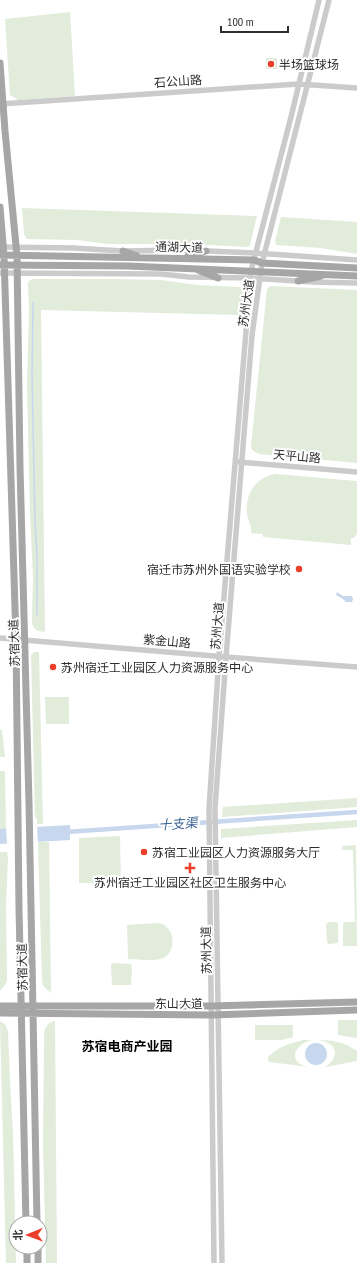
<svg xmlns="http://www.w3.org/2000/svg" width="357" height="1263" font-family="'PT Sans Narrow','Noto Sans SC',sans-serif">
<rect width="100%" height="100%" fill="#fff"/>
<path fill="#e1ecdb" d="M 70,12 L 75,96 L 18,100 L 10,95 L 5,19 Z
M 266,58 L 277,58 L 277,69 L 266,69 Z
M 22,208 L 257,216 L 250,245 L 248,247 L 189,244 L 108,244 L 77,240 L 27,239 L 24,234 Z
M 281,217 L 357,222 L 357,254 L 321,248 L 276,245 L 275,241 Z
M 33,279 L 117,279 L 161,280 L 197,285 L 240,287 L 243,289 L 241,315 L 240,315 L 41,310 L 45,632 L 38,631 L 35,629 L 32,624 L 32,612 L 33,577 L 30,514 L 27,385 L 29,310 L 28,283 L 29,281 Z
M 270,286 L 357,290 L 357,463 L 259,454 L 252,450 L 251,446 L 267,289 Z
M 275,474 L 357,481 L 357,534 L 354,538 L 351,538 L 351,545 L 263,537 L 263,534 L 251,533 C 252,526 248,521 247,514 C 245,494 255,478 275,474 Z
M 34,652 L 39,652 L 43,824 L 37,824 L 37,818 L 35,818 L 31,655 Z
M 45,697 L 69,697 L 69,724 L 46,724 Z
M 0,730 L 2,730 L 5,757 L 0,757 Z
M 0,771 L 5,771 L 6,829 L 0,829 Z
M 357,798 L 357,807 L 222,817 L 223,807 Z
M 357,820 L 357,827 L 221,838 L 221,829 Z
M 120,836 L 121,882 L 79,883 L 79,838 Z
M 38,842 L 49,842 L 51,993 L 43,986 L 42,980 Z
M 356,845 L 357,946 L 343,946 L 343,924 L 345,922 L 355,922 L 353,850 L 342,850 L 342,846 Z
M 0,852 L 7,852 L 8,858 L 6,905 L 7,980 L 5,985 L 0,991 Z
M 328,922 L 337,922 L 338,924 L 338,943 L 329,944 L 327,942 L 326,925 Z
M 157,923 C 176,924 177,952 163,958 C 153,962 138,959 128,959 L 127,925 Z
M 112,963 L 131,964 L 132,969 L 131,985 L 112,985 L 111,965 Z
M 338,1020 L 357,1020 L 357,1038 L 338,1035 Z
M 0,1021 L 5,1024 L 8,1031 L 10,1082 L 13,1132 L 16,1263 L 6,1263 Z
M 55,1021 L 57,1263 L 46,1263 L 43,1146 L 44,1038 C 44,1029 46,1023 55,1021 Z
M 255,1025 L 293,1025 L 293,1037 L 282,1040 L 255,1040 Z
M 303,1040 L 312,1040 C 295,1044 286,1062 308,1067 L 270,1062 L 268,1061 L 268,1057 C 278,1047 290,1043 303,1040 Z
M 317,1040 C 332,1040 345,1042 357,1051 L 357,1061 L 325,1067 C 342,1057 336,1041 317,1040 Z"/>
<path fill="#c7d7ed" d="M 337,592 L 343,596 L 352,596 L 353,599 L 352,602 L 346,602 L 343,599 L 336,595 Z
M 70,825 L 70,840 L 0,844 L 0,829 Z
M305 1054a11 11 0 1 1 22 0a11 11 0 1 1-22 0Z"/>
<path fill="#fff" d="M 37,825 L 38,844 L 7,845 L 6,827 Z"/>
<g fill="none" stroke-linecap="round" stroke-linejoin="round">
<path stroke="#c7d7ed" stroke-width="1.5" d="M 33,303 L 32,376 L 35,523 L 37,553 L 37,615"/>
<path stroke="#c7d7ed" stroke-width="4.5" d="M 66,832 L 357,812"/>
<path stroke="#cbcbcb" stroke-width="5.5" d="M 0,104 L 298,84 L 357,88
M 0,247 L 73,248 L 123,251 L 184,250 L 255,253 L 357,260
M 0,273 L 161,274 L 189,277 L 251,278 L 312,282 L 357,283
M 239,462 L 357,472
M 0,638 L 226,657 L 357,667
M 214,1263 L 209,809 L 219,657 L 251,271 L 291,117 L 319,0
M 222,1263 L 215,808 L 226,657 L 252,335 L 262,263 L 329,0"/>
<path stroke="#a6a6a6" stroke-width="7" d="M 0,63 L 5,131 L 17,256 L 20,467 L 29,803 L 37,1223
M 0,207 L 4,256 L 16,640 L 19,908 L 26,1223
M 123,251 L 137,256
M 0,255 L 254,260 L 262,263 L 357,268
M 188,256 L 206,251
M 0,265 L 128,266 L 357,276
M 198,270 L 218,278
M 298,281 L 321,276
M 0,1006 L 211,1006 L 357,1002
M 0,1013 L 211,1015 L 357,1010
M 27,1247 L 27,1263
M 38,1247 L 38,1263"/>
</g>
<g fill="#eb3f2b" stroke="#fff" stroke-width="1.5">
<circle cx="271" cy="64" r="4"/>
<circle cx="299" cy="569" r="4"/>
<circle cx="53" cy="667" r="4"/>
<circle cx="144" cy="852" r="4"/>
<path d="M188 862h4v4h4v4h-4v4h-4v-4h-4v-4h4z"/>
</g>
<g text-anchor="middle" dominant-baseline="central" stroke-width="4" stroke-linejoin="round" paint-order="stroke">
<g font-size="12" fill="#2e2e2e" stroke="#fff" text-anchor="start">
<text x="279" y="64">半场篮球场</text>
<text x="291" y="569" text-anchor="end">宿迁市苏州外国语实验学校</text>
<text x="61" y="667">苏州宿迁工业园区人力资源服务中心</text>
<text x="152" y="852">苏宿工业园区人力资源服务大厅</text>
<text x="190" y="882" text-anchor="middle">苏州宿迁工业园区社区卫生服务中心</text>
</g>
<g font-size="12" fill="#2e2e2e" stroke="#fff">
<text transform="translate(178 81) rotate(-4)">石公山路</text>
<text transform="translate(179 247) rotate(1)">通湖大道</text>
<text transform="translate(246 303) rotate(-82)">苏州大道</text>
<text transform="translate(297 456) rotate(5)">天平山路</text>
<text transform="translate(217 626) rotate(-85)">苏州大道</text>
<text transform="translate(167 641) rotate(5)">紫金山路</text>
<text transform="translate(14 643) rotate(-92)">苏宿大道</text>
<text transform="translate(206 950) rotate(-91)">苏州大道</text>
<text transform="translate(22 967) rotate(-91)">苏宿大道</text>
<text x="179" y="1003">东山大道</text>
</g>
<g font-size="13" font-style="italic" fill="#396093" stroke="#fff">
<text transform="translate(178 824) rotate(-4)">十支渠</text>
</g>
<g font-size="13" font-weight="bold" fill="#000" stroke="#fff">
<text x="127" y="1046">苏宿电商产业园</text>
</g>
</g>
<g transform="translate(28 1235) rotate(269)"><circle r="19" fill="#ffffff" stroke="#ababab"/>
<path d="M0-3L7 15L0 10L-7 15Z" fill="#eb3f2b"/>
<text y="-6" font-size="11" font-weight="bold" text-anchor="middle" fill="#2e2e2e">北</text>
</g>
<path d="M221 26v6h67v-6" fill="none" stroke="#2e2e2e" stroke-width="2"/>
<text x="227" y="26" font-size="12" fill="#2e2e2e" stroke="#ffffff" stroke-width="3" paint-order="stroke">100 m</text>
</svg>
